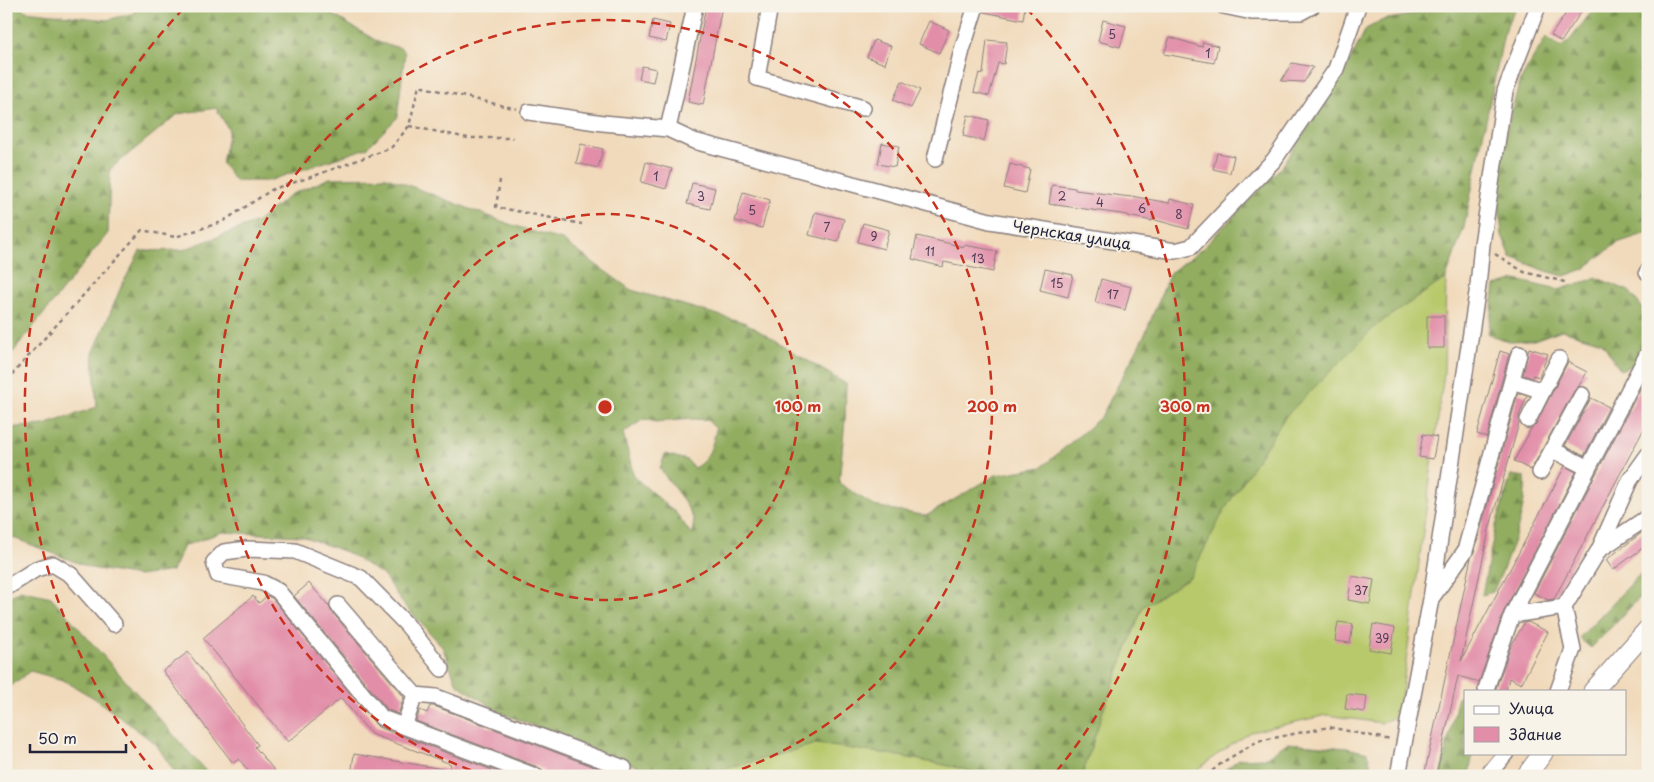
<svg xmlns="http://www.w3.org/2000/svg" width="1654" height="782" font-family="'Playpen Sans',sans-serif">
<defs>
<pattern id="forest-firs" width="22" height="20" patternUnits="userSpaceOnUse" patternTransform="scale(1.25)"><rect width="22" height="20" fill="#92ad60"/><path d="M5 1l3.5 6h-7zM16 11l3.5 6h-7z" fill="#778c50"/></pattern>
</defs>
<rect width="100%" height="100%" fill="#f7f3e8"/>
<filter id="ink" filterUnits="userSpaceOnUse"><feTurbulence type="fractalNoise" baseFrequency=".02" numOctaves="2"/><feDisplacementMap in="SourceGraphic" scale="10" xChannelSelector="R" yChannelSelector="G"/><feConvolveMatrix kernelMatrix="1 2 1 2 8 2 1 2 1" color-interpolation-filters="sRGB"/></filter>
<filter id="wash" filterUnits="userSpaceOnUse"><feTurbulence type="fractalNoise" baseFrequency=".0096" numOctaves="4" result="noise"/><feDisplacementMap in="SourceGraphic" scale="20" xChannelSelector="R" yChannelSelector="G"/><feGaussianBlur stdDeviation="1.12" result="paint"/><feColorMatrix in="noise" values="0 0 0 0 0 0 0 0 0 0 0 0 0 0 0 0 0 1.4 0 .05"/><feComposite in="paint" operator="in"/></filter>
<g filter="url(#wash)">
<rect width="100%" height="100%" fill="#f1dabb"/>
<path fill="url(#forest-firs)" stroke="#5a684e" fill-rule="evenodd" d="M 6,6 L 22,6 L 25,11 L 107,20 L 134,13 L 136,6 L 318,6 L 380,43 L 401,48 L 405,53 L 397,118 L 367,148 L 268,181 L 235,181 L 222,163 L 229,130 L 216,108 L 178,114 L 110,169 L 108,233 L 6,361 Z
M 1420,6 L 1517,6 L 1505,29 L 1464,227 L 1446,278 L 1378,324 L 1286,416 L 1225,509 L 1190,577 L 1143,607 L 1103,711 L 1082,776 L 981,776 L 964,769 L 888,754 L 816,744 L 701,776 L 662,776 L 501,713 L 457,684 L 442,646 L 404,605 L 383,575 L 346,552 L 302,536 L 222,532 L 184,546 L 172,571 L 139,576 L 91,568 L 6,535 L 6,428 L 44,425 L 97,407 L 93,354 L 121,287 L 140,251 L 183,250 L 257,222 L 290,195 L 330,178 L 387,177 L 509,224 L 547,236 L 562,240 L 631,290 L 746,323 L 846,384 L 845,420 L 839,483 L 874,506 L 926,516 L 996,475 L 1042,467 L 1101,417 L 1145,334 L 1170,273 L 1202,249 L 1283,165 L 1343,74 L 1366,29 L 1383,20 L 1411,15 ZM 644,419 L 656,422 L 693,419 L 707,420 L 716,429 C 713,444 709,461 694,468 L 687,460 L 665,454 L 660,469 L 684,501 L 694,520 L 692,535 L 676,513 L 634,477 L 623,433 Z
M 1596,6 L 1648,6 L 1648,231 L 1644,234 L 1617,243 L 1584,269 L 1564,276 L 1546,271 L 1511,257 L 1502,235 L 1496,169 L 1520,81 L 1546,37 L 1561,47 L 1570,40 Z
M 1597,278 L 1629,291 L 1648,315 L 1648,341 L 1641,362 L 1620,370 L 1602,342 L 1562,330 L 1534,340 L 1507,341 L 1488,334 L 1495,286 L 1516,280 L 1558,290 Z
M 1511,475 L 1525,477 C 1528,510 1507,562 1493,592 L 1482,595 L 1495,529 Z
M 1648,566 L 1648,589 L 1591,648 L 1579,638 Z
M 20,590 L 51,597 L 210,776 L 177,776 L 156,744 L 94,698 L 63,680 L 30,671 L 6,690 L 6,599 Z
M 1465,693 L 1465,753 L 1473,753 L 1469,775 L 1440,776 L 1458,697 Z
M 1287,743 L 1347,748 L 1368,753 L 1373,776 L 1217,776 L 1239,759 L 1265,758 Z"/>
<path fill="#b8c96c" stroke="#6d7654" d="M 1446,278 L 1444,373 L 1399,715 L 1381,723 L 1327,715 L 1251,732 L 1215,756 L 1190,776 L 1082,776 L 1103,711 L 1143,607 L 1190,577 L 1225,509 L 1286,416 L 1378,324 Z
M 816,744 L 888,754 L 964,769 L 981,776 L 701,776 Z"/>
<g id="blocks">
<path fill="#e28ea9" d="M 706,6 L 722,6 L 703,105 L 688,102 Z
M 985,6 L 1025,6 L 1023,20 L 984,12 Z
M 1571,6 L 1585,6 L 1561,42 L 1551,35 Z
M 653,20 L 670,24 L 666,42 L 649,38 Z
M 1103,20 L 1126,26 L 1120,47 L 1098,41 Z
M 929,21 L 949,30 L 939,53 L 919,44 Z
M 1170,37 L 1202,47 L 1203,42 L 1218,46 L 1214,63 L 1164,54 Z
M 874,40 L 891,46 L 885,64 L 867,57 Z
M 987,40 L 1007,42 L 1004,64 L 998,63 L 989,96 L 974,92 L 979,73 L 983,74 Z
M 1292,63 L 1313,67 L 1304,82 L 1281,81 Z
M 642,66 L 656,69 L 653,82 L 639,79 Z
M 902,81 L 920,90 L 911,108 L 893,100 Z
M 968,115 L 989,120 L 984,141 L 963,136 Z
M 882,143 L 899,146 L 895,167 L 878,164 Z
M 581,144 L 603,149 L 598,168 L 576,163 Z
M 1217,153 L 1234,156 L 1230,173 L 1213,169 Z
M 646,162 L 672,169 L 666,189 L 641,182 Z
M 1010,164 L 1030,169 L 1025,193 L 1004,188 Z
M 692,183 L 715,188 L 710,209 L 687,204 Z
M 1052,185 L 1075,188 L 1075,190 L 1131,197 L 1131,196 L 1169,203 L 1170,199 L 1194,205 L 1188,229 L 1152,219 L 1152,221 L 1128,216 L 1128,215 L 1049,204 Z
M 743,192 L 770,200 L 762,228 L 735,221 Z
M 815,212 L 844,219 L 838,242 L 809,235 Z
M 863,223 L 889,230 L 884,249 L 858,242 Z
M 917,236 L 964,247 L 964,245 L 997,251 L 993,272 L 944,262 L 943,267 L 912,259 Z
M 1045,269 L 1073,275 L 1068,297 L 1040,290 Z
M 1101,279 L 1131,287 L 1125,310 L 1095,302 Z
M 1427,316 L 1444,316 L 1444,348 L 1427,348 Z
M 1529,348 L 1548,354 L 1539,377 L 1533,375 L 1532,378 L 1523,375 Z
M 1500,351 L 1509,354 L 1487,437 L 1477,434 Z
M 1568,362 L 1587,372 L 1579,386 L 1574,391 L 1531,470 L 1514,461 L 1531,429 L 1536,424 Z
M 1648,374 L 1648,421 L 1554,599 L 1548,600 L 1534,593 Z
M 1518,393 L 1527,396 L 1519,416 L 1519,423 L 1489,530 L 1461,661 L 1565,466 L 1576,472 L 1504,611 L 1479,682 L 1458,676 L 1436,776 L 1424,776 L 1471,558 L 1474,553 Z
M 1591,398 L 1609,407 L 1584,456 L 1565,446 Z
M 1423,434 L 1437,437 L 1433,459 L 1419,457 Z
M 1648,528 L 1648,544 L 1613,570 L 1606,560 Z
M 1352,576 L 1374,580 L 1370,604 L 1348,600 Z
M 309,583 L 329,606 L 331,611 L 404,697 L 398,714 L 388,710 L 294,596 Z
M 253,596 L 259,603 L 267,596 L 272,598 L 378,727 L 508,776 L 351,776 L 354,754 L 449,770 L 451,764 L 371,734 L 341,698 L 288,742 L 203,638 Z
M 1338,622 L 1353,624 L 1350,643 L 1335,641 Z
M 1528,622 L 1548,632 L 1521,684 L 1509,678 L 1506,691 L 1495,691 L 1511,646 L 1524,623 Z
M 1373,624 L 1395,628 L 1391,653 L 1369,649 Z
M 188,652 L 258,745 L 255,747 L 279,776 L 252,776 L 239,759 L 233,763 L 163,671 Z
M 1347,694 L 1367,696 L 1365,712 L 1345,709 Z
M 430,706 L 434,706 L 618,776 L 544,776 L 543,770 L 538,767 L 416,721 L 420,710 L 427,713 Z"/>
</g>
</g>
<g filter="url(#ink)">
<use href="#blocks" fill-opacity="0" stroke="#8a7e7b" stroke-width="1"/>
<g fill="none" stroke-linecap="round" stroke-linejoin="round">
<defs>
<path id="minor" d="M 770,6 L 757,78 L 863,108
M 1224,6 L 1252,12 L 1301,12 L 1312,6
M 529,112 L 603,123 L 668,129 L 694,141 L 990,221 L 1175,251 L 1191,247 L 1274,160 L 1336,69 L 1358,6
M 668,129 L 695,6
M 935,159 L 962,50 L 976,6
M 1647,272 L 1648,271
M 1512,381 L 1543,391
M 1528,420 L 1559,359
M 1553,450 L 1588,468
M 1540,472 L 1582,395
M 1599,550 L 1648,517
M 6,588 L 36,569 L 53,564 L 71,575 L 114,624
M 1433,596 L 1465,551 L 1519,354
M 338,605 L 415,695 L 404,726
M 1512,615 L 1564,607
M 442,669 L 407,625 L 361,578 L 295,551 L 247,549 L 224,552 L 214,562 L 218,575 L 263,583 L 278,591 L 382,718 L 535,776
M 1486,689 L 1512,615 L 1648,353
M 1558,691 L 1573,649 L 1564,607 L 1599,550 L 1630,480 L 1648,455
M 415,695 L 436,697 L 624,768
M 1398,776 L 1431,599 L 1478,286 L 1482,244 L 1505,91 L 1538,6
M 1487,776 L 1506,753"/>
<path id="major" d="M 1593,691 L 1648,629
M 1526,776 L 1543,753"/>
</defs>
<use href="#minor" stroke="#8a7e7b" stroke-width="18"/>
<use href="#major" stroke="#8a7e7b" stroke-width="21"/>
<path stroke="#8a7e7b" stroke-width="2.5" stroke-dasharray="4 4" stroke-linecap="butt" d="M 409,126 L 468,138 L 513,138
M 500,180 L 496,207 L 582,224
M 1495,254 L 1524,272 L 1565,282
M 6,381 L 142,230 L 175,237 L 222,222 L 273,189 L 311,177 L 391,148 L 409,126 L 419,86 L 517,109
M 1206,776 L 1223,762 L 1258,741 L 1329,727 L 1391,740"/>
<use href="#minor" stroke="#fff" stroke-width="15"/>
<use href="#major" stroke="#fff" stroke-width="19"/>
</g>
</g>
<g fill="none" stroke="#c8321e" stroke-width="2.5" stroke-dasharray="9 6">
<circle cx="605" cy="407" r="193"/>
<path d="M485 775A387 387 0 1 1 725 775"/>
<path d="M154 772A580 580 0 0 1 184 8M1026 8A580 580 0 0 1 1056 772"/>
</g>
<g text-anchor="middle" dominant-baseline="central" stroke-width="4" stroke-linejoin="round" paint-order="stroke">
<g font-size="12" fill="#523d56">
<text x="1112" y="34">5</text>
<text x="1208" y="53">1</text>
<text x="656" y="176">1</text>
<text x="701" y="196">3</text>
<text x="1062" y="196">2</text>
<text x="1100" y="202">4</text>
<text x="1142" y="208">6</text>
<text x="752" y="210">5</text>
<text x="1179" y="214">8</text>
<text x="827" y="227">7</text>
<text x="874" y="236">9</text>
<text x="930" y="251">11</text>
<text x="978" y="258">13</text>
<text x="1057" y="283">15</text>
<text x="1113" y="294">17</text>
<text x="1361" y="590">37</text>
<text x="1382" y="638">39</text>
</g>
<g font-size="15" fill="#22223b" stroke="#f7f3e8">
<text transform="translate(1072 234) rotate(9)">Чернская улица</text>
</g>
</g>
<circle cx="605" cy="407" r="8" fill="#c8321e" stroke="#f7f3e8" stroke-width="2.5"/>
<g font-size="15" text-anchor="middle" font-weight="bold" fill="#c8321e" stroke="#f7f3e8" stroke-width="4" stroke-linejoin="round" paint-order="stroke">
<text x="798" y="412">100 m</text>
<text x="992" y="412">200 m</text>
<text x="1185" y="412">300 m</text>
</g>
<rect width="1654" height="782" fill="none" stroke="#f7f3e8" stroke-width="25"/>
<rect x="1464" y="690" width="162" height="65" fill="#f7f3e8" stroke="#a29fa3"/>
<rect x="1474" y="706" width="25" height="8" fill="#ffffff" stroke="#a29fa3"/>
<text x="1509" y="714" font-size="15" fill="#22223b">Улица</text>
<rect x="1474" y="727" width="25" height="15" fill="#e28ea9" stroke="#a29fa3"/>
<text x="1509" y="740" font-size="15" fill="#22223b">Здание</text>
<path d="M30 744v8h96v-8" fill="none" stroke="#22223b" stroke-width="2.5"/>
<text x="38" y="744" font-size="15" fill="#22223b" stroke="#f7f3e8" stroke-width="4" paint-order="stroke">50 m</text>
</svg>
